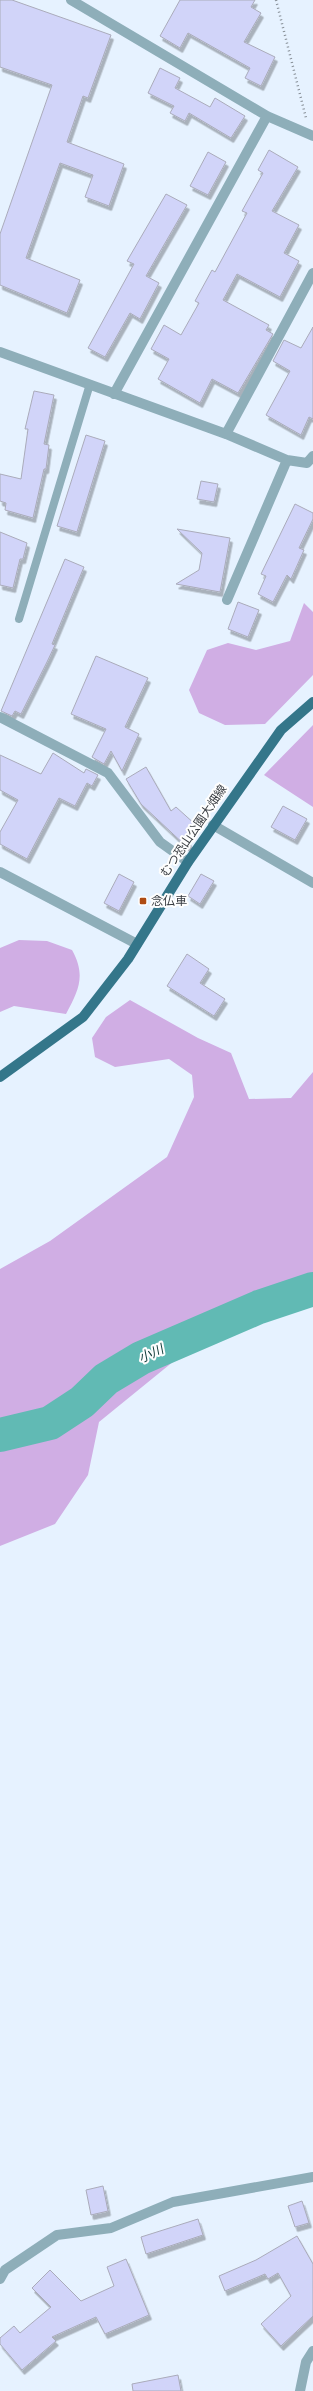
<svg xmlns="http://www.w3.org/2000/svg" width="313" height="2391" font-family="'Source Sans 3','Noto Sans JP',sans-serif">
<defs>
<filter id="shadow"><feDropShadow dx="2.5" dy="4.5" stdDeviation="0" flood-color="#0004"/></filter>
</defs>
<rect width="100%" height="100%" fill="#e6f2ff"/>
<path fill="#d0aee4" d="M 304,603 L 313,612 L 313,675 L 265,724 L 225,725 L 199,713 L 189,690 L 207,650 L 228,643 L 256,650 L 290,641 Z
M 313,725 L 313,807 L 264,775 Z
M 19,940 L 47,941 L 72,950 C 86,975 79,990 66,1014 L 14,1006 L 0,1012 L 0,948 Z
M 130,1000 L 198,1038 L 231,1053 L 249,1099 L 291,1098 L 313,1072 L 313,1273 L 233,1313 L 99,1422 L 88,1475 L 55,1524 L 0,1546 L 0,1269 L 50,1241 L 167,1157 L 194,1097 L 192,1075 L 169,1059 L 115,1067 L 95,1057 L 92,1038 L 106,1017 Z"/>
<g fill="none" stroke-linecap="round" stroke-linejoin="round">
<path stroke="#61bab4" stroke-width="34" d="M 0,1435 L 50,1423 L 82,1402 L 106,1379 L 141,1358 L 259,1307 L 313,1289"/>
</g>
<path fill="#d1d4f9" stroke="#aaabba" filter="url(#shadow)" d="M 0,0 L 12,0 L 111,35 L 88,98 L 83,96 L 67,142 L 124,164 L 109,206 L 85,197 L 93,175 L 60,163 L 26,258 L 80,280 L 67,313 L 0,285 L 0,234 L 52,85 L 0,67 Z
M 180,0 L 255,0 L 251,7 L 261,13 L 244,42 L 275,57 L 261,86 L 245,78 L 250,68 L 188,33 L 180,48 L 160,36 Z
M 160,68 L 180,78 L 175,88 L 210,107 L 215,98 L 245,116 L 231,138 L 189,113 L 185,121 L 170,113 L 174,106 L 148,93 Z
M 269,150 L 298,167 L 272,211 L 299,225 L 284,253 L 299,261 L 280,297 L 237,274 L 223,300 L 269,325 L 266,330 L 273,334 L 238,393 L 212,379 L 200,403 L 158,379 L 169,359 L 151,349 L 164,325 L 181,335 L 199,303 L 195,301 L 212,270 L 215,272 L 247,213 L 242,211 L 263,173 L 258,170 Z
M 208,152 L 226,162 L 208,195 L 190,186 Z
M 166,194 L 187,205 L 146,276 L 159,283 L 140,319 L 130,313 L 105,357 L 88,348 L 134,264 L 127,261 Z
M 313,327 L 313,419 L 309,417 L 301,435 L 266,415 L 290,371 L 273,361 L 284,340 L 301,348 Z
M 34,391 L 54,395 L 44,444 L 49,445 L 46,469 L 44,469 L 33,518 L 5,510 L 6,503 L 0,501 L 0,474 L 21,479 L 28,429 L 25,429 Z
M 86,435 L 105,441 L 77,532 L 57,526 Z
M 201,481 L 218,484 L 214,502 L 197,499 Z
M 295,504 L 313,513 L 313,519 L 299,548 L 304,550 L 291,579 L 287,575 L 273,602 L 258,594 L 266,576 L 261,574 Z
M 177,529 L 230,538 L 220,592 L 176,584 L 199,570 L 202,553 Z
M 0,532 L 27,543 L 23,559 L 20,559 L 13,588 L 0,585 Z
M 65,559 L 84,567 L 52,644 L 55,645 L 47,662 L 21,714 L 15,711 L 12,716 L 1,711 Z
M 238,602 L 259,610 L 248,637 L 228,629 Z
M 96,656 L 148,678 L 125,727 L 139,734 L 122,771 L 111,751 L 104,764 L 92,757 L 106,729 L 71,714 Z
M 53,753 L 84,773 L 86,769 L 98,775 L 92,786 L 87,783 L 75,806 L 59,798 L 27,859 L 0,844 L 0,832 L 18,800 L 0,790 L 0,755 L 41,774 Z
M 146,767 L 171,811 L 176,807 L 196,825 L 186,837 L 191,846 L 188,848 L 141,804 L 126,779 Z
M 283,806 L 307,819 L 295,840 L 271,827 Z
M 119,874 L 134,882 L 119,911 L 104,903 Z
M 201,874 L 214,881 L 200,904 L 188,896 Z
M 187,954 L 209,969 L 200,983 L 225,999 L 214,1016 L 167,986 Z
M 103,2186 L 108,2211 L 91,2215 L 86,2190 Z
M 302,2201 L 309,2223 L 295,2227 L 288,2206 Z
M 198,2219 L 203,2235 L 146,2254 L 141,2237 Z
M 297,2236 L 313,2264 L 313,2316 L 281,2346 L 261,2324 L 291,2296 L 278,2273 L 268,2279 L 265,2274 L 225,2291 L 219,2276 L 256,2260 Z
M 126,2259 L 149,2315 L 105,2334 L 96,2317 L 52,2337 L 56,2341 L 22,2370 L 0,2344 L 0,2338 L 14,2326 L 20,2333 L 51,2307 L 32,2288 L 50,2270 L 81,2301 L 114,2286 L 107,2267 Z
M 178,2375 L 181,2391 L 133,2391 L 132,2384 Z"/>
<g fill="none" stroke-linecap="round" stroke-linejoin="round">
<path stroke="#899199" stroke-width="2.5" stroke-dasharray="1 3" stroke-linecap="butt" d="M 276,0 L 306,118"/>
<path stroke="#8eaeb9" stroke-width="8" d="M 19,619 L 90,384"/>
<path stroke="#8eaeb9" stroke-width="10" d="M 71,0 L 267,116 L 313,136
M 0,352 L 226,434 L 287,460 L 307,463 L 313,456
M 114,394 L 267,116
M 226,434 L 313,273
M 227,600 L 287,460
M 0,717 L 108,773 L 160,842 L 188,862
M 213,825 L 313,883
M 0,872 L 137,944
M 0,2279 L 5,2270 L 57,2235 L 111,2228 L 173,2202 L 313,2177
M 300,2391 L 306,2362 L 313,2351"/>
<path stroke="#34768a" stroke-width="10" d="M 0,1077 L 83,1017 L 128,959 L 188,862 L 281,730 L 313,702"/>
</g>
<rect fill="#ae4b13" stroke="#fefefe" stroke-width="1.5" x="139" y="897" width="8" height="8" rx="2"/>
<g text-anchor="middle" dominant-baseline="central" stroke-width="4" stroke-linejoin="round" paint-order="stroke">
<g font-size="12" fill="#393d42" stroke="#fefefe">
<text transform="translate(194 831) rotate(-56)">むつ恐山公園大畑線</text>
</g>
<g font-size="12" fill="#393d42" stroke="#fefefe" text-anchor="start">
<text x="151" y="901">念仏車</text>
</g>
<g font-size="13" font-style="italic" fill="#093533" stroke="#fefefe">
<text transform="translate(151 1354) rotate(-25)">小川</text>
</g>
</g>
</svg>
